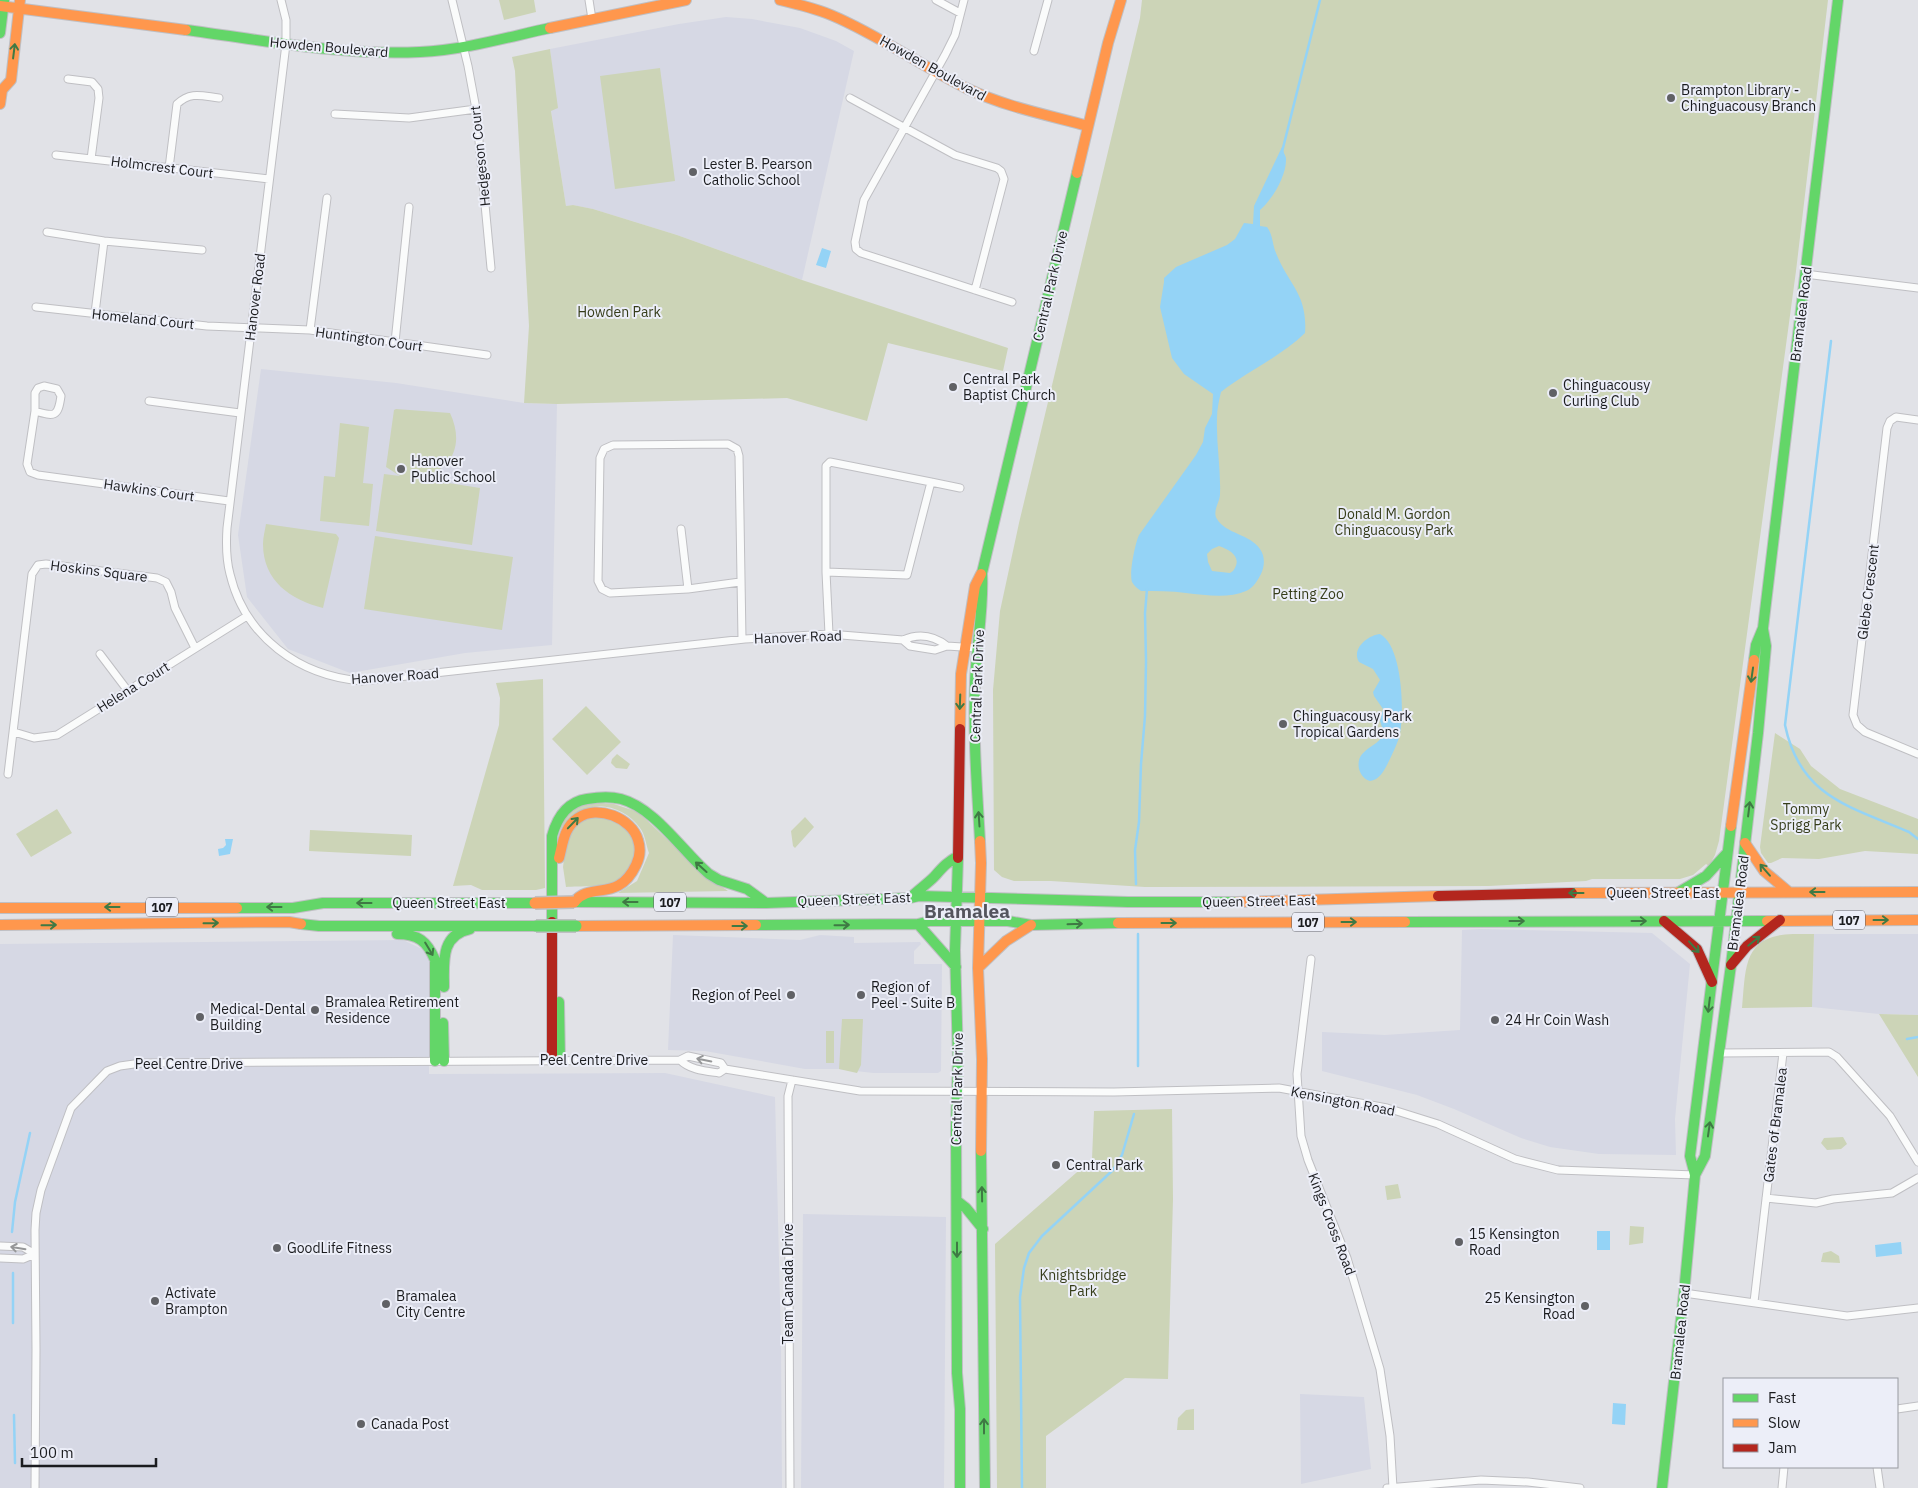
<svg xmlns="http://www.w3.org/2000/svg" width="1918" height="1488" font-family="'IBM Plex Sans',sans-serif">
<rect width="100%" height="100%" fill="#e1e2e7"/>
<path fill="#d6d8e4" d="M 726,17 L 752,19 L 800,28 L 836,41 L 854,51 L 802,280 L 677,235 L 593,209 L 573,205 L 566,206 L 551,110 L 557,108 L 550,49 L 679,24 Z
M 261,369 L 396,383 L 524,403 L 557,404 L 552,645 L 465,653 L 350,673 L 288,649 L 247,597 L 238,535 Z
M 1481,929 L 1652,933 L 1690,964 L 1675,1119 L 1676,1155 L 1599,1154 L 1550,1147 L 1521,1138 L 1454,1109 L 1417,1095 L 1322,1071 L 1322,1032 L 1385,1035 L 1460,1030 L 1462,930 Z
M 1814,934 L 1918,934 L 1918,1015 L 1879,1014 L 1812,1007 Z
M 673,935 L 800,940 L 820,935 L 854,937 L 854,943 L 920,942 L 921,944 L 914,951 L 914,964 L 942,964 L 941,1071 L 938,1073 L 873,1073 L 839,1069 L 805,1069 L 705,1051 L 668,1050 Z
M 403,940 L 420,948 L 422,946 L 426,951 L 432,969 L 429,1013 L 429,1074 L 665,1073 L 775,1097 L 781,1342 L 782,1488 L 0,1488 L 0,944 Z
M 803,1214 L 946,1217 L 944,1488 L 801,1488 Z
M 1300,1394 L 1364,1397 L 1371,1469 L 1301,1484 Z"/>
<path fill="#ccd4b7" d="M 499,0 L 534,0 L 536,12 L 504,20 Z
M 1142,0 L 1828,0 L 1796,271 L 1719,841 L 1715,855 L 1709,866 L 1706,864 L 1693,875 L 1680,879 L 1592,879 L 1586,881 L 1489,886 L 1145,887 L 1051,881 L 1014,881 L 1002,877 L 994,870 L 993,690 L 1000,611 L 1019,523 L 1140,18 Z
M 550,49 L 558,108 L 551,111 L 566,206 L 573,205 L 593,209 L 677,235 L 802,280 L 1008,348 L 1003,371 L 888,343 L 867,421 L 787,398 L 557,404 L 524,403 L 529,326 L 515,71 L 512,57 Z
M 660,68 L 675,181 L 615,189 L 600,76 Z
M 396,409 L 450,413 C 465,445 452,472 417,478 L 480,488 L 472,545 L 376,531 L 384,474 L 400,476 L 386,467 L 394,410 Z
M 340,423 L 369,427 L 363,483 L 373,484 L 369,526 L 320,521 L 324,476 L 335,477 Z
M 266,524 L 336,534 L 339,538 L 323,608 C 291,600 263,581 263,544 C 263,537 265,530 266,524 Z
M 375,536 L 513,557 L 502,630 L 364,609 Z
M 543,679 L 545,888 L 536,890 L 482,890 L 471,885 L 453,886 L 499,725 L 500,698 L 496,683 Z
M 586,706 L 621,742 L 587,775 L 552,739 Z
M 1775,733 L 1800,749 L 1811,766 L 1840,789 L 1918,819 L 1918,854 L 1865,851 L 1819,859 L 1782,858 L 1771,863 L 1768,863 L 1761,853 L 1760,847 Z
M 617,754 L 630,764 L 627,769 L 616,768 L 611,763 L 612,759 Z
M 601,803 L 614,804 L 638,812 L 706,876 L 728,891 L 618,893 L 637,881 L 649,853 C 646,845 645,834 640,828 C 626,808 598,799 576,813 C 568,818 563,826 558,833 C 567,810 576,805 601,803 Z
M 57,809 L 72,833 L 31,857 L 16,834 Z
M 607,816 C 616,821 626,825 632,834 C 641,850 633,874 617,882 C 605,887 579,886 566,887 L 563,867 L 566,843 L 573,827 L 589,817 Z
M 805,817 L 814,827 L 795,848 L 793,846 L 791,831 Z
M 310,830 L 412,835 L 411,856 L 309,851 Z
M 1793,934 L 1814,934 L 1812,1007 L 1742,1008 C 1746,969 1742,935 1793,934 Z
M 1879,1014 L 1918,1015 L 1918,1077 Z
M 842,1019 L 863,1019 L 861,1065 L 857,1073 L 839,1069 Z
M 826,1031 L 834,1031 L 834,1063 L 826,1063 Z
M 1172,1109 L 1173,1199 L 1168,1379 L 1125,1378 L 1046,1436 L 1046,1488 L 997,1488 L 995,1244 L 1092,1159 L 1094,1111 Z
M 1843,1137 L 1847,1144 L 1841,1149 L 1827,1150 L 1821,1143 L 1824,1138 Z
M 1398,1184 L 1401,1198 L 1387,1200 L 1385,1186 Z
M 1630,1226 L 1644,1227 L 1643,1243 L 1629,1245 Z
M 1831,1251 L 1839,1256 L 1840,1263 L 1821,1262 L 1823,1253 Z
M 1194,1409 L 1194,1430 L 1177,1430 L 1178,1418 L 1186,1410 Z"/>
<path fill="#94d3f6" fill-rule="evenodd" d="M 1282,147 C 1283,151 1285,155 1286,158 C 1287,175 1272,200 1260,210 L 1260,226 L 1267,227 C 1273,235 1272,243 1276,253 C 1288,284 1308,294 1305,333 C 1280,357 1248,371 1221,392 C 1219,400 1217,409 1217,418 C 1216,443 1221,469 1220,494 C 1220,502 1212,511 1217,519 C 1226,534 1250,534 1260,549 C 1265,556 1265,566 1261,574 C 1258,580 1253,588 1246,591 C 1228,599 1205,595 1186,593 C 1171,591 1156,591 1141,591 C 1138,589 1134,586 1132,582 C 1129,573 1135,544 1139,535 L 1196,455 L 1203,442 L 1205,428 L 1212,414 L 1213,394 L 1184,374 L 1172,358 L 1160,307 L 1164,282 L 1164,278 L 1176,267 L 1227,245 L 1235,239 L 1244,223 L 1253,224 L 1254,206 ZM 1219,546 C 1231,550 1243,558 1233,571 L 1230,573 L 1212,571 L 1208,562 L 1207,554 L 1212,549 Z
M 822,248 L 831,251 L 826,268 L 816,265 Z
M 1380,634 C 1403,646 1405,716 1399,738 C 1396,746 1392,755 1388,763 C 1384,771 1379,780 1370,781 C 1364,779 1361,775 1359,769 C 1355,748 1379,748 1384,733 L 1380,721 L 1383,709 L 1374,696 L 1373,692 L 1380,680 L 1373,669 L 1359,662 C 1351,649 1368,635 1380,634 Z
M 225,839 L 233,839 L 230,854 L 219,856 L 218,849 L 223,848 L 226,845 Z
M 1597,1231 L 1610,1231 L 1610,1250 L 1597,1250 Z
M 1901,1242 L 1902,1254 L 1876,1257 L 1875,1245 Z
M 1613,1403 L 1626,1404 L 1625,1425 L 1612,1424 Z"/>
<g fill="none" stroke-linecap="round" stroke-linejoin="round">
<path stroke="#94d3f6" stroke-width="2.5" d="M 1282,152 L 1320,0
M 1831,341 L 1785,725 C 1800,797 1849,806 1909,832 L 1918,839
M 1136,884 L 1135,850 L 1139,822 L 1141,764 L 1145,716 L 1146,661 L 1145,613 L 1147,589
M 1907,1039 L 1918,1037
M 1138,1066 L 1138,934
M 12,1232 L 15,1202 L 30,1133
M 13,1323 L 13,1273
M 14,1415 L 15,1463
M 1022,1488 L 1020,1297 L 1024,1268 L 1029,1253 L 1042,1236 L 1113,1170 L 1122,1155 L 1134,1114"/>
<defs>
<path id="street" d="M 281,0 L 286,20 L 286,44 L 227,528 C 226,543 226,559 230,574 C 245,637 299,676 362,681 L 745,639 L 829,634 L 903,640 C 919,633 933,635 947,646
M 452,0 L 468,66 L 476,109 L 491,268
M 589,0 L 592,19
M 936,0 L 960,13
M 964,0 L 955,35 L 945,55 L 864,200 L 855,242 L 856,249 L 861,253 L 1012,302
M 1034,51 L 1048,0
M 68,79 L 92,82 L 98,89 L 99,98 L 91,159
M 850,98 L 955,155 L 997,168 L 1001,171 L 1004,179 L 975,290
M 335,114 L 409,118 L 476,109
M 56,155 L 269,179
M 169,168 L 177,104 C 191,91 202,96 219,98
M 47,232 L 104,241 L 202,250
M 1805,274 L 1918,288
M 36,307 L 207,326 L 310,330 L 487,355
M 95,313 L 104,241
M 310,330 L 327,198
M 395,342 L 409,207
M 149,401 L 240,413
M 35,411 C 55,417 58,417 61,396 L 57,389 L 44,386 L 38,388 L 35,393 L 35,411 L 27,464 L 30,472 L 38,475 L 229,501
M 1918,420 L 1896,417 L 1890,421 L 1887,428 L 1853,715 L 1857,725 L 1865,732 L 1918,754
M 931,482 L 960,488
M 681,529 L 688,589
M 826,572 L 907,575 L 931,482 L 830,462 L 826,466 L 826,572 L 829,634
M 740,582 L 688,589 L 610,593 L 602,589 L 598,581 L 600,458 L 604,449 L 613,445 L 728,444 L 737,449 L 739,456 L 742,639
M 903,640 L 910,646 L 935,650 L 947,646 L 977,648
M 100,654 L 128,691
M 14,732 L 34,738 L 57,735 L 247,616
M 8,774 L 32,574 L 38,565 L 46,564 L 157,578 L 166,582 L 171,592 L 175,608 L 195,648
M 1311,959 L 1297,1074 L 1301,1136 L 1308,1160 L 1347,1258 L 1380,1369 L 1390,1436 L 1393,1488
M 1720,1053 L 1829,1052 L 1837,1057 L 1890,1116 L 1918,1162
M 680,1060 C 690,1070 705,1071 719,1073 L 725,1069 L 860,1091 L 1114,1092 L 1279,1088 L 1387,1108 L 1438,1124 L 1515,1159 L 1558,1170 L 1695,1175
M 1766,1198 L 1816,1203 L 1833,1199 L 1892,1193 L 1918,1178
M 0,1246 L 23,1247 L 35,1254
M 0,1258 L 23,1259 L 35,1254
M 1684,1293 L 1847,1316 L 1918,1308
M 1754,1302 L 1783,1053
M 1897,1409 L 1918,1406
M 1877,1467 L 1880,1488
M 35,1488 L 36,1349 L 35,1230 L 36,1213 L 41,1190 L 71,1108 L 107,1071 L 120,1066 L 141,1063 L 680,1060 L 688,1056 L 721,1063 L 725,1069
M 790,1488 L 788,1096 L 792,1080
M 1387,1488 L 1481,1480 L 1528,1482 L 1580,1488
M 1782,1488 L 1784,1467"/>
<path id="fast" d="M 186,30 C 263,40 342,56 420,52 C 464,50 508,37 550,28
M 0,33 L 4,1
M 1754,660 L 1756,645 L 1763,628 L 1838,0
M 980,841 C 977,788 973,736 975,684 C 976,647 984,610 982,573 L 1077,173
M 958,858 L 955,950 L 958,1060 L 956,1127 L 957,1373 L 960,1409 L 960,1488
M 1679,892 L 1706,876 L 1727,853
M 910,898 C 918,890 927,884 934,877 C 943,867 946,863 958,856
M 574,902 L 766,903 L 910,898 L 919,896 L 1128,902 L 1237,902
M 237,908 L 293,908 L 323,903 L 535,903
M 552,922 L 552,836 C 557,818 567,802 587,799 C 599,797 609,796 621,799 C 655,808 683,852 709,874 L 719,880 L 747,889 L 766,903
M 1405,922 L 1767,921
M 301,924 L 319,926 L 536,926
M 918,924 L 956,967
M 756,925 L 918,924 L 930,921 L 1008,921 L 1031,925 L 1118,923
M 397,934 C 418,934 427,941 435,960 L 435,1061
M 444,987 C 444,963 440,935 470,929
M 559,1002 L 560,1060
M 443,1023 L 444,1061
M 981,1151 L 985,1488
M 1695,1175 L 1705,1156 L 1731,965 L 1758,733 L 1766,646 L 1763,629
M 957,1201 L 966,1208 L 983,1229
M 1662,1488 L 1684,1293 L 1695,1175 L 1690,1156 L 1731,826"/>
<path id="slow" d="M 780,0 C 797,4 814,8 831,15 C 879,35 921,66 968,89 C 1006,107 1048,115 1088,126
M 0,6 L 186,30
M 550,28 L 686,0
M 0,104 L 2,90 L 11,80 L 20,0
M 1077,173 L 1108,43 L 1121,0
M 960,729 L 961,674 L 975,586 L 981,574
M 1731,826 L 1754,660
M 980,841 L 981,863 L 978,968 L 982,1059 L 981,1151
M 1745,843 L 1764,871 L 1789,892
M 559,858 C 563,843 564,827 578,818 C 597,804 632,818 638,840 C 641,849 640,857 636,865 C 618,903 591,881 574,902
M 1572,893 L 1918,892
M 1237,902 L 1438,896
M 0,908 L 237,908
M 1767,921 L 1918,920
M 1118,923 L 1405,922
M 0,925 L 289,922 L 301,924
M 576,926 L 756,925
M 978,968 L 1006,941 L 1031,925"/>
<path id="jam" d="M 958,858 L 960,729
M 1438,896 L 1572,893
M 1664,921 L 1697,949 L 1712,982
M 552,922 L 552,1060
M 1731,965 L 1747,946 L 1780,920"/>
</defs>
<use href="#street" stroke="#bfbfc3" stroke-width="9"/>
<use href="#fast" stroke="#bfbfc3" stroke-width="12"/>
<use href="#slow" stroke="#bfbfc3" stroke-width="12"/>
<use href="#jam" stroke="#bfbfc3" stroke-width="12"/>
<use href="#street" stroke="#fafbfb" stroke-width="7"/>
<use href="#fast" stroke="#63d668" stroke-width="10"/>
<use href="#slow" stroke="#ff974d" stroke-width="10"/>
<use href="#jam" stroke="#b3261e" stroke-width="10"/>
<defs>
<path id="fast-bridge" d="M 536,926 L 576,926"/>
<path id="slow-bridge" d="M 535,903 L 574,902"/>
</defs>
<use href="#fast-bridge" stroke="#bfbfc3" stroke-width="14" stroke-linecap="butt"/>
<use href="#slow-bridge" stroke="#bfbfc3" stroke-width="14" stroke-linecap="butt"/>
<use href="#fast-bridge" stroke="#63d668" stroke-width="11"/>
<use href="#slow-bridge" stroke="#ff974d" stroke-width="11"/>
</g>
<defs><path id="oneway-shaft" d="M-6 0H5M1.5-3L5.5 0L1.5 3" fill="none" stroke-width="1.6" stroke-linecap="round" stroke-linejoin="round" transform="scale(1.25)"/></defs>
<g stroke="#3f7944">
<use href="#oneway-shaft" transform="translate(14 51) rotate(-83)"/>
<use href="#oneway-shaft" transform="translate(1752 675) rotate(98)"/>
<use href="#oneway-shaft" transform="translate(960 702) rotate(92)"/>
<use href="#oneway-shaft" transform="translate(1749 809) rotate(-83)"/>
<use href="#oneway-shaft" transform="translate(979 819) rotate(-94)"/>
<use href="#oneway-shaft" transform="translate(573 823) rotate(-46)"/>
<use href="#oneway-shaft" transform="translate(701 867) rotate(-138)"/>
<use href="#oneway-shaft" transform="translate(1765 870) rotate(-131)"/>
<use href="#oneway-shaft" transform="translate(1817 892) rotate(180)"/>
<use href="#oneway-shaft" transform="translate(1576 893) rotate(180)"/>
<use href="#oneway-shaft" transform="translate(630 902) rotate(-180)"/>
<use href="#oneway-shaft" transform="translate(364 903) rotate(-180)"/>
<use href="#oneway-shaft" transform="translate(112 907) rotate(180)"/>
<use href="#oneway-shaft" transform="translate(274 907) rotate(-180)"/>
<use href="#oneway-shaft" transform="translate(1881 920)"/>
<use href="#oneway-shaft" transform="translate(1517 921)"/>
<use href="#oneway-shaft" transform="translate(1639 921)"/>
<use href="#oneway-shaft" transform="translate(1349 922)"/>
<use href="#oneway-shaft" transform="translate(211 923) rotate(-1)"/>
<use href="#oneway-shaft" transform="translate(1169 923)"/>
<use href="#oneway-shaft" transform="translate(1075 924) rotate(-2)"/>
<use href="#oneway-shaft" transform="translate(49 925) rotate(-1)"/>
<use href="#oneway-shaft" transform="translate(842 925) rotate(-1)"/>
<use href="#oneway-shaft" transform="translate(740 926)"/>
<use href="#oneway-shaft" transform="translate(1754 941) rotate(-39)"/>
<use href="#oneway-shaft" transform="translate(1694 947) rotate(48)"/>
<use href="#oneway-shaft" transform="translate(429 949) rotate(59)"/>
<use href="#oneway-shaft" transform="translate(1709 1005) rotate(97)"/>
<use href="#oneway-shaft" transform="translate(1709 1129) rotate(-82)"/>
<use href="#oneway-shaft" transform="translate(982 1194) rotate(-91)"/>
<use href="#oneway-shaft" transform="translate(957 1250) rotate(90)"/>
<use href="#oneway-shaft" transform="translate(984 1426) rotate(-90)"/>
</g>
<g stroke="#969798">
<use href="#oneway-shaft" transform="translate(704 1060) rotate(-169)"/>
<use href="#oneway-shaft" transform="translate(18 1248) rotate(-171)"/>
</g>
<g fill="#606165" stroke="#eceef8" stroke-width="2">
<circle cx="1671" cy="98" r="5"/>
<circle cx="693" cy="172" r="5"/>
<circle cx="953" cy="387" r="5"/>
<circle cx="1553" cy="393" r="5"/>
<circle cx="401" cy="469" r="5"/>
<circle cx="1283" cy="724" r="5"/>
<circle cx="791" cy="995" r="5"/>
<circle cx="861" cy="995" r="5"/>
<circle cx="315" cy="1010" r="5"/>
<circle cx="200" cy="1017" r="5"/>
<circle cx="1495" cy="1020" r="5"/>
<circle cx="1056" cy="1165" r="5"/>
<circle cx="1459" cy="1242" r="5"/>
<circle cx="277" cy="1248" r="5"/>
<circle cx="155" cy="1301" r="5"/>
<circle cx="386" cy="1304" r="5"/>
<circle cx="1585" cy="1306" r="5"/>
<circle cx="361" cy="1424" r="5"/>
</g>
<g text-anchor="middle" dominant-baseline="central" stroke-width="4" stroke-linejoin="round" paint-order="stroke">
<g fill="#eceef8" stroke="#5a5b60" stroke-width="1">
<rect x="654" y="892.5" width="32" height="19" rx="4"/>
<rect x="146" y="897.5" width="32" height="19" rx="4"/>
<rect x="1833" y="910.5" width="32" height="19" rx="4"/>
<rect x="1292" y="912.5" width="32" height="19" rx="4"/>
</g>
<g font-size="12" font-weight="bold" fill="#1b1c1f">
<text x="670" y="902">107</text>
<text x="162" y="907">107</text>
<text x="1849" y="920">107</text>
<text x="1308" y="922">107</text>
</g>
<g font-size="14" fill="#1b1c1f" stroke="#eceef8">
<text transform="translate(329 47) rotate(5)">Howden Boulevard</text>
<text transform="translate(933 68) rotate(29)">Howden Boulevard</text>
<text transform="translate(480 156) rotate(-96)">Hedgeson Court</text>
<text transform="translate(162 167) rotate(7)">Holmcrest Court</text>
<text transform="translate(1050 286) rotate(-77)">Central Park Drive</text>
<text transform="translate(255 297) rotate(-83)">Hanover Road</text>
<text transform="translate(1801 314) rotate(-83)">Bramalea Road</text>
<text transform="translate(143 319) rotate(6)">Homeland Court</text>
<text transform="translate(369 339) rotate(8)">Huntington Court</text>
<text transform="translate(149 490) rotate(8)">Hawkins Court</text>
<text transform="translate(99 571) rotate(7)">Hoskins Square</text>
<text transform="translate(1868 592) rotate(-83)">Glebe Crescent</text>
<text transform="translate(798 637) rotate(-2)">Hanover Road</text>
<text transform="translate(395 676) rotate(-4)">Hanover Road</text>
<text transform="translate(977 686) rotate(-88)">Central Park Drive</text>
<text transform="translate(133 687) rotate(-32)">Helena Court</text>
<text x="1663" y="893">Queen Street East</text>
<text transform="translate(854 899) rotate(-2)">Queen Street East</text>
<text transform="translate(1259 901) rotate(-1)">Queen Street East</text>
<text x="449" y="903">Queen Street East</text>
<text transform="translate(1738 903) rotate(-83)">Bramalea Road</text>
<text x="594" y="1060">Peel Centre Drive</text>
<text x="189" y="1064">Peel Centre Drive</text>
<text transform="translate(957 1089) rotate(-89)">Central Park Drive</text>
<text transform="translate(1343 1101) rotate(11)">Kensington Road</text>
<text transform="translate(1775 1125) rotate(-83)">Gates of Bramalea</text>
<text transform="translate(1332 1224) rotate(69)">Kings Cross Road</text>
<text transform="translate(788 1284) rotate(-90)">Team Canada Drive</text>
<text transform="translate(1680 1332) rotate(-84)">Bramalea Road</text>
</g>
<g font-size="14" fill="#1b1c1f" stroke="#eceef8" text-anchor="start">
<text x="1681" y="90">Brampton Library -<tspan x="1681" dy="16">Chinguacousy Branch</tspan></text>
<text x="703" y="164">Lester B. Pearson<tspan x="703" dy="16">Catholic School</tspan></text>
<text x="963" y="379">Central Park<tspan x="963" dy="16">Baptist Church</tspan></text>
<text x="1563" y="385">Chinguacousy<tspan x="1563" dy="16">Curling Club</tspan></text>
<text x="411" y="461">Hanover<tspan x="411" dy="16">Public School</tspan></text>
<text x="1293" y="716">Chinguacousy Park<tspan x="1293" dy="16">Tropical Gardens</tspan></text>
<text x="871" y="987">Region of<tspan x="871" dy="16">Peel - Suite B</tspan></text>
<text x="781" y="995" text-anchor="end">Region of Peel</text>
<text x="325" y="1002">Bramalea Retirement<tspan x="325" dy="16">Residence</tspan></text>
<text x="210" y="1009">Medical-Dental<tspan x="210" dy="16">Building</tspan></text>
<text x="1505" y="1020">24 Hr Coin Wash</text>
<text x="1066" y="1165">Central Park</text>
<text x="1469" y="1234">15 Kensington<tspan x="1469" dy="16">Road</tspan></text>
<text x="287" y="1248">GoodLife Fitness</text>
<text x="165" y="1293">Activate<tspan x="165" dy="16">Brampton</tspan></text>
<text x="396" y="1296">Bramalea<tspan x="396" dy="16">City Centre</tspan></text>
<text x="1575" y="1298" text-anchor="end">25 Kensington<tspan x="1575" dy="16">Road</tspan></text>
<text x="371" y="1424">Canada Post</text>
</g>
<g font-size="14" fill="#363d1a" stroke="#eceef8">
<text x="619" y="312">Howden Park</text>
<text x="1394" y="514">Donald M. Gordon<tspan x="1394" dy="16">Chinguacousy Park</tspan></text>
<text x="1308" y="594">Petting Zoo</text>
<text x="1806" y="809">Tommy<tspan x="1806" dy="16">Sprigg Park</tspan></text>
<text x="1083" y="1275">Knightsbridge<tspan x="1083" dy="16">Park</tspan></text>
</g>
<g font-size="19" font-weight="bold" fill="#54555e" stroke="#eceef8">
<text x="967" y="911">Bramalea</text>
</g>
</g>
<rect x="1723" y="1378" width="175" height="90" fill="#eceef8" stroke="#989aa1"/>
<rect x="1733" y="1394" width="25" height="8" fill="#63d668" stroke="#989aa1"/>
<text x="1768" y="1403" font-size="15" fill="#1b1c1f">Fast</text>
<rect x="1733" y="1419" width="25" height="8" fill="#ff974d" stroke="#989aa1"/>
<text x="1768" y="1428" font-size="15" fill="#1b1c1f">Slow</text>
<rect x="1733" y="1444" width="25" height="8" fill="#b3261e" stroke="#989aa1"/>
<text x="1768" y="1453" font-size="15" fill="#1b1c1f">Jam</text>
<path d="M22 1458v8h134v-8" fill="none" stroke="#1b1c1f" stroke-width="2.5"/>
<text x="30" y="1458" font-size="15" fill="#1b1c1f" stroke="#eceef8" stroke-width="4" paint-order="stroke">100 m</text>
</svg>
